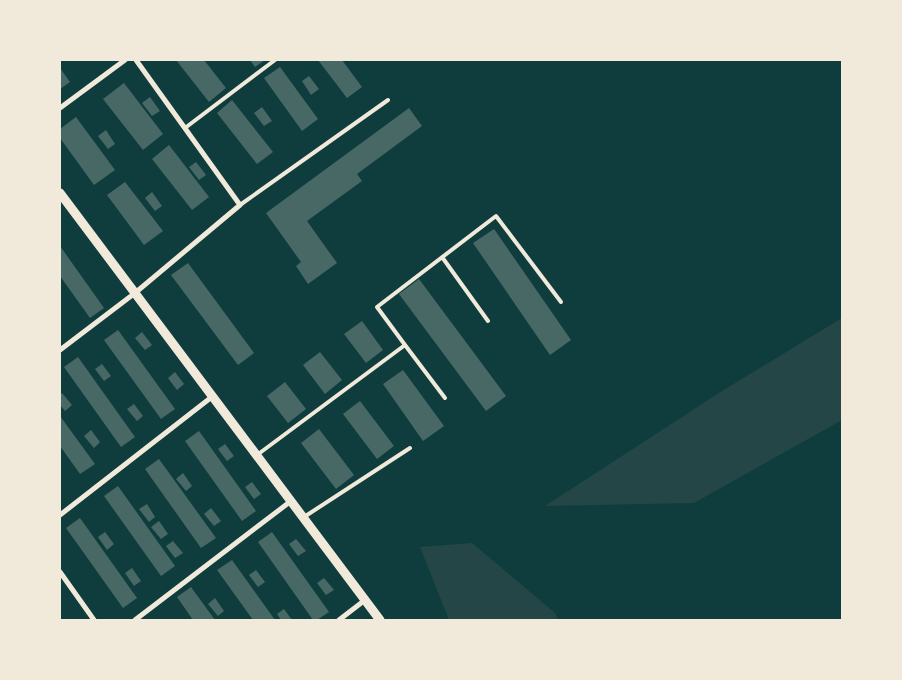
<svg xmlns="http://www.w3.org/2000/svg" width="902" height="680" font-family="Cabin,sans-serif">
<rect width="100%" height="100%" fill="#0f3d3e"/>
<path fill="#244646" d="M 842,318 L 842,420 L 694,503 L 545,506 L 722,391 Z
M 472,543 L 555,613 L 558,620 L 449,620 L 420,547 Z"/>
<path fill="#486865" d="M 176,60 L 204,60 L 226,88 L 209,102 Z
M 250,60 L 265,60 L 255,67 Z
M 318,60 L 342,60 L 362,87 L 347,98 Z
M 280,67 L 318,119 L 302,131 L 264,78 Z
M 60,68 L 70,82 L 60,89 Z
M 309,76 L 319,89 L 311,95 L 302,81 Z
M 124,83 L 163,134 L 143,150 L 103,99 Z
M 150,97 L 160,111 L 152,116 L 142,103 Z
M 232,100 L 273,152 L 257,164 L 217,113 Z
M 262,107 L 272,121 L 264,126 L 254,113 Z
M 409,108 L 422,126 L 357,174 L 362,181 L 307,221 L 337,263 L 308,284 L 296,266 L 301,262 L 266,213 Z
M 76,117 L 115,170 L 94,185 L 60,138 L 60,129 Z
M 106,130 L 115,144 L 108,149 L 98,136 Z
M 169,145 L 209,197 L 192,210 L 152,159 Z
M 196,162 L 206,175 L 199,180 L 189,167 Z
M 125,182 L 163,231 L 144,245 L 107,195 Z
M 152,192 L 162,206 L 155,211 L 145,198 Z
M 494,229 L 571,340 L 550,355 L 473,243 Z
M 60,246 L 104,308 L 90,318 L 60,276 Z
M 188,263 L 254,353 L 238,365 L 171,275 Z
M 419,279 L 506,396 L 486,411 L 399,294 Z
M 362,321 L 383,350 L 366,363 L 344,334 Z
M 118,330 L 175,409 L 161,419 L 104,340 Z
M 142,332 L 152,345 L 145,350 L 135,338 Z
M 320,352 L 342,380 L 325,394 L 303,365 Z
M 78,357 L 135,437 L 121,447 L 64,367 Z
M 102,364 L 111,376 L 104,381 L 95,369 Z
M 403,370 L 444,426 L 423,441 L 383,384 Z
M 175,372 L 184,384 L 177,390 L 168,378 Z
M 285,382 L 306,409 L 288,423 L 267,396 Z
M 62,393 L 72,405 L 65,411 L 60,405 L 60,395 Z
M 360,401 L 394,446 L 377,459 L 343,414 Z
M 134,404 L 143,416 L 137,421 L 127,409 Z
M 60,416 L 95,464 L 80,474 L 60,446 Z
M 319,429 L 354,475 L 336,489 L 301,443 Z
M 91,430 L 100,442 L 94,448 L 84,436 Z
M 199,431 L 256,511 L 242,521 L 185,441 Z
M 225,444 L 234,456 L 227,461 L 218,449 Z
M 159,459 L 216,538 L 201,548 L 145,469 Z
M 183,473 L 192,486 L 186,491 L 176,479 Z
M 252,482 L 261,494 L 254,499 L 245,487 Z
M 118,486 L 175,566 L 161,576 L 104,496 Z
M 147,504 L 155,517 L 149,522 L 139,509 Z
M 211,508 L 221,521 L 214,526 L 204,514 Z
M 80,518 L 137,598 L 123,608 L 66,528 Z
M 159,521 L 168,534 L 161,539 L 151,527 Z
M 105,532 L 114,544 L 107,550 L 98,537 Z
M 272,532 L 329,612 L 317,620 L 313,620 L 258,542 Z
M 296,539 L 306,551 L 298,556 L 289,544 Z
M 173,541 L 183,553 L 175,558 L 166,546 Z
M 232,560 L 275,620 L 253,620 L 217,570 Z
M 132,568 L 141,581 L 134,586 L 125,573 Z
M 256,570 L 265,582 L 258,587 L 249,575 Z
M 324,578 L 334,590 L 326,595 L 317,583 Z
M 191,587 L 215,620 L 193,620 L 177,597 Z
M 215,598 L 224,611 L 218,616 L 208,604 Z
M 284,609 L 292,620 L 281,620 L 277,614 Z"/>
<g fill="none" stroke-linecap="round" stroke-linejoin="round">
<path stroke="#f1e9da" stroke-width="4" d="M 185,128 L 275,60
M 240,205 L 388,100
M 442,257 L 488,321
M 405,345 L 445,398
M 257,455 L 405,345 L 377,307 L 496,216 L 561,302
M 304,517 L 410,448"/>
<path stroke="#f1e9da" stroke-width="5" d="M 60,108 L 125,60
M 60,350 L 135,293 L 240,205 L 136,60
M 60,515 L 213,396
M 60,572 L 94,620
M 135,620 L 291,501
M 339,620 L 365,600"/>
<path stroke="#f1e9da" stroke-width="9" d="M 60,193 L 380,620"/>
</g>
<rect width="902" height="680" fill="none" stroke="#f1e9da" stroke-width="122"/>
</svg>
